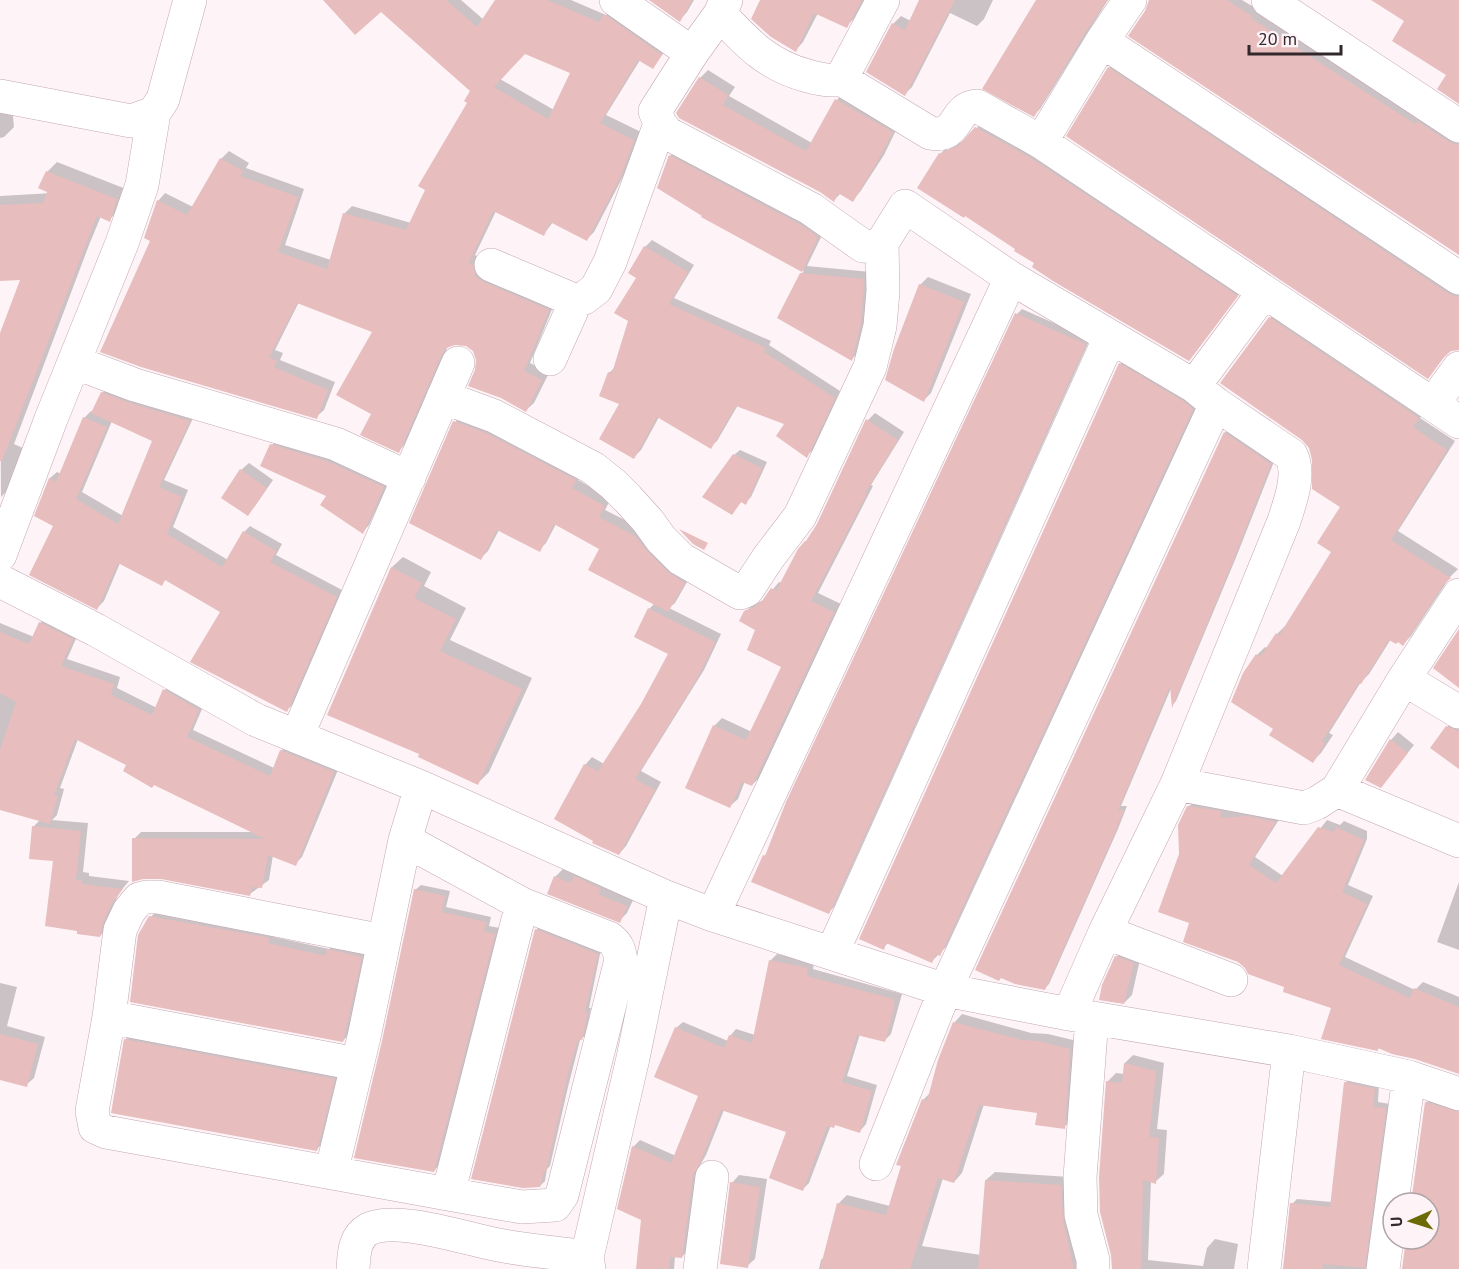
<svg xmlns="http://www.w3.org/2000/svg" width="1459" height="1269" font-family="'PT Sans',sans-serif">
<rect width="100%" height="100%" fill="#fef3f7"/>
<path fill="#0003" fill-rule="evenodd" d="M 329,0 L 461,0 L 484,20 L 497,0 L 571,0 L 606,15 L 613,8 L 668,47 L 653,67 L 640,60 L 606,115 L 641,132 L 628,167 L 594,232 L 587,239 L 553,222 L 544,234 L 496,211 L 475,255 L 555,302 L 530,363 L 549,373 L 534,403 L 526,410 L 478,360 L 474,350 L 467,345 L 455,343 L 448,346 L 406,443 L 399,451 L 373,413 L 374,331 L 299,302 L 275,350 L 283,353 L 280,360 L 335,382 L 324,410 L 316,417 L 152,240 L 158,201 L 165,193 L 193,207 L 221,159 L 229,151 L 249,163 L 246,168 L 304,189 L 285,245 L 331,260 L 344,214 L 352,206 L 411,223 L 469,102 L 472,91 L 381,10 ZM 525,52 L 572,72 L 554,110 L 500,79 Z
M 651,0 L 694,0 L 687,12 L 680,20 Z
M 762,0 L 864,0 L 854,19 L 846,26 L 818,13 L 803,42 L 796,50 Z
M 921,0 L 993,0 L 984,19 L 977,26 L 950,13 L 912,87 L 905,94 L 868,72 L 893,24 L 901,16 L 911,21 Z
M 1039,0 L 1108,0 L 1040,109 L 1034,115 Z
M 1150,0 L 1242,0 L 1257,9 L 1256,12 L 1422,118 L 1459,137 L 1459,254 L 1147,11 Z
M 1115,62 L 1459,289 L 1459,348 L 1448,352 L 1428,377 L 1109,68 Z
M 708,70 L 735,87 L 729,96 L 812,143 L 837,100 L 844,92 L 899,124 L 884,155 L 860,192 L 852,200 L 841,193 L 834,200 L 821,191 L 678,113 L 700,78 Z
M 0,102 L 12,106 L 14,127 L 4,137 L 0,138 Z
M 982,122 L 1242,290 L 1194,354 L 1036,263 L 1017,249 L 940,154 L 946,148 L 948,150 L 968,138 Z
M 678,148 L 825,229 L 807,266 L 871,272 L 869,314 L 859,352 L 852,359 L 801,274 L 804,271 L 733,234 L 670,156 Z
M 57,162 L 126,189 L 119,210 L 109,220 L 101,216 L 89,245 L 14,444 L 25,449 L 11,487 L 1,497 L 0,337 L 22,279 L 0,280 L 0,196 L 53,193 L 47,172 Z
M 652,240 L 694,265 L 674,298 L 771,341 L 769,345 L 840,391 L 813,450 L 806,456 L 786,424 L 738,405 L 717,441 L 710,447 L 659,417 L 641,450 L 634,457 L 622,403 L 609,373 L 615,367 L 630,320 L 638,277 L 630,272 L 645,247 Z
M 928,277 L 971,294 L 931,393 L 924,400 L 920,285 Z
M 1022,309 L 1090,339 L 834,907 L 829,912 L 764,856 L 769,852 L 789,803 L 1017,314 Z
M 1278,310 L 1426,409 L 1420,418 L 1455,441 L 1398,531 L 1458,569 L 1450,577 L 1411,636 L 1403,644 L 1391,639 L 1369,674 L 1361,682 L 1329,733 L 1333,735 L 1321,753 L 1313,761 L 1275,728 L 1257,655 L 1265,647 L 1268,649 L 1277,634 L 1285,626 L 1333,551 L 1342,506 L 1314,459 L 1270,318 Z
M 1126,358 L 1199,402 L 946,947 L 932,961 L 889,942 L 883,948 L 1120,364 Z
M 109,386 L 195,414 L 164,480 L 188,490 L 173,527 L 228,560 L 244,532 L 250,526 L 282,544 L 276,555 L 342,590 L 293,704 L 287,710 L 222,612 L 166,579 L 161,584 L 120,563 L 104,601 L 97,608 L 55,526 L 36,516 L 50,478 L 57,472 L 61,474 L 84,418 L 91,411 L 93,412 L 102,393 ZM 112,421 L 154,440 L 123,516 L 82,492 Z
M 875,413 L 904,432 L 871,485 L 873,486 L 818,593 L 841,604 L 760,777 L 752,785 L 745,781 L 738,799 L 730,806 L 687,787 L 715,725 L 722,718 L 752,732 L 783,667 L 745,612 L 754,604 L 764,600 L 779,582 L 782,583 L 811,537 L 868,420 Z
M 462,415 L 582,473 L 578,480 L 611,498 L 605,510 L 643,529 L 691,575 L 675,603 L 669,608 L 721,634 L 704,670 L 641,771 L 661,782 L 626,846 L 619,854 L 585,765 L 592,757 L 604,764 L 643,704 L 670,653 L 649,609 L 655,603 L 601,548 L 556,524 L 546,543 L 539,550 L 499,530 L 488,551 L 481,558 L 455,422 Z
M 1229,428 L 1275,459 L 1235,560 L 1176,701 L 1173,704 L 1172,686 L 1121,806 L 1127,806 L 1118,829 L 1049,984 L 1044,989 L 1225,433 Z
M 279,438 L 390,480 L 369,525 L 363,532 L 328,496 L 272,445 Z
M 740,450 L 767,462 L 751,497 L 745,503 L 742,501 L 732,513 L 734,455 Z
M 249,463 L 273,480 L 255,506 L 248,514 L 241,470 Z
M 403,557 L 431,572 L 424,586 L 466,608 L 450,640 L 532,678 L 489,772 L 478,783 L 392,567 Z
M 47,616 L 79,632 L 67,659 L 120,677 L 117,688 L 157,708 L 165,690 L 171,683 L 205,702 L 193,730 L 274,768 L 281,751 L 288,744 L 340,765 L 302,857 L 295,864 L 273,855 L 269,880 L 250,894 L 134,839 L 141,832 L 256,832 L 78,739 L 60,788 L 64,789 L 57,815 L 52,820 L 88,823 L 83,872 L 89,873 L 89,876 L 129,881 L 119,893 L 110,913 L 107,928 L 100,936 L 33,827 L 40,820 L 0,809 L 0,623 L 34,637 L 40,623 Z
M 1454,720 L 1459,722 L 1459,767 L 1447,727 Z
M 1398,732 L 1414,745 L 1381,786 L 1391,740 Z
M 1196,800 L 1228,804 L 1228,811 L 1255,810 L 1282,815 L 1255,857 L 1283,876 L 1327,820 L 1340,825 L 1344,821 L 1367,831 L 1367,839 L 1348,885 L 1373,896 L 1345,957 L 1415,990 L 1423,982 L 1459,997 L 1459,1073 L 1380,1047 L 1378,1049 L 1333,1007 L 1246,967 L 1191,922 L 1181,854 L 1188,807 Z
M 563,869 L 634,898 L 627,913 L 619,921 L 555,877 Z
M 1459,882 L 1459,950 L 1437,942 Z
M 421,885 L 450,891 L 446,907 L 491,917 L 489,926 L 500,928 L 439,1165 L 434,1171 L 384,1042 L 415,890 Z
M 157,910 L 275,932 L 274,937 L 329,949 L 335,944 L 367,951 L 349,1034 L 343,1041 L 151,917 Z
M 541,925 L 601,949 L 589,1008 L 591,1008 L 586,1035 L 580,1040 L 568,1087 L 550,1166 L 547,1169 L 545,1181 L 540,1186 L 536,930 Z
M 1124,950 L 1141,955 L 1132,995 L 1124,1003 L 1116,957 Z
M 777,954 L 814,962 L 813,969 L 902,994 L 891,1034 L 885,1040 L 860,1034 L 847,1076 L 877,1085 L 866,1124 L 860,1131 L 836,1124 L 834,1126 L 831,1125 L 809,1183 L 803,1189 L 788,1131 L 724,1110 L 706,1155 L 699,1167 L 688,1250 L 682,1257 L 675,1256 L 674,1269 L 637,1269 L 643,1219 L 633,1147 L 640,1140 L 676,1156 L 700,1095 L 676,1028 L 683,1022 L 728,1041 L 730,1036 L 736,1029 L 755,1035 L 770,961 Z
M 0,983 L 17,987 L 7,1026 L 45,1037 L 34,1078 L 26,1085 L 0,1058 Z
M 962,1014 L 1031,1033 L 1048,1034 L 1077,1041 L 1073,1119 L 1064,1127 L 1038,1112 L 984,1104 L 962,1173 L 954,1182 L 943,1178 L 922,1246 L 981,1255 L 986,1180 L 995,1172 L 1069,1177 L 1084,1269 L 819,1269 L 821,1260 L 826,1255 L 839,1203 L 847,1195 L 890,1206 L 923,1100 L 930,1093 L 954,1023 Z
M 130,1035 L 339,1074 L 322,1144 L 317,1149 L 125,1040 Z
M 1133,1055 L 1164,1063 L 1157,1129 L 1167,1130 L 1164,1174 L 1155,1182 L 1151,1181 L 1148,1260 L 1203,1266 L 1207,1248 L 1215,1239 L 1238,1244 L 1234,1269 L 1113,1269 L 1107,1082 L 1116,1073 L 1124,1074 L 1125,1063 Z
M 1350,1078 L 1379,1084 L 1378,1102 L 1390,1104 L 1370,1269 L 1284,1269 L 1292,1204 L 1297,1199 L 1332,1202 L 1345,1083 Z
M 1431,1098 L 1459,1107 L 1459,1269 L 1403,1269 L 1407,1239 L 1429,1239 L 1429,1203 L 1412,1203 L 1426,1103 Z
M 739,1175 L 767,1179 L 755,1259 L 747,1266 L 732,1183 Z"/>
<path fill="#e7bdbd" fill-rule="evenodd" d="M 323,0 L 446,0 L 477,27 L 495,0 L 547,0 L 599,22 L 604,14 L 662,55 L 653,69 L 638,60 L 600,123 L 634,140 L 621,176 L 587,241 L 550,222 L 544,236 L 493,211 L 469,263 L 473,265 L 476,277 L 484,282 L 549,310 L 524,371 L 542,380 L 526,412 L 501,398 L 468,386 L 475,370 L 476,360 L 473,351 L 466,346 L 455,345 L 446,348 L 441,356 L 399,453 L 360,435 L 371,414 L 336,395 L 372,332 L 297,303 L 269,357 L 277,361 L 274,367 L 328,390 L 317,419 L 141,367 L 100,352 L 150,241 L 144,238 L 157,200 L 187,215 L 220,158 L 243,171 L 240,176 L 298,197 L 278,252 L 327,269 L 343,213 L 406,230 L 425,190 L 418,186 L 467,103 L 464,101 L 470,91 L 381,12 L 355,35 ZM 525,54 L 570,73 L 548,119 L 494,87 Z
M 649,0 L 692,0 L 680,22 Z
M 760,0 L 862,0 L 847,28 L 814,13 L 796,52 L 771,37 L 751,19 Z
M 919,0 L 955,0 L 905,96 L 866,72 L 892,23 L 905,30 Z
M 1036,0 L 1107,0 L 1086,31 L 1034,117 L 982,89 Z
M 1149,0 L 1227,0 L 1252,16 L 1251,18 L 1415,124 L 1417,121 L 1449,142 L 1459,145 L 1459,255 L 1128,36 L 1145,11 Z
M 1371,0 L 1459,0 L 1459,104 L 1437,89 L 1446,75 L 1392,41 L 1404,21 Z
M 1108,67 L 1449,294 L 1459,297 L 1459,350 L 1451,351 L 1444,357 L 1428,379 L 1066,136 Z
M 699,77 L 728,95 L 723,105 L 806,151 L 835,99 L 893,132 L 876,164 L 853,202 L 838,193 L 834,202 L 820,192 L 679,118 L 676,113 Z
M 975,127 L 1031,158 L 1238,296 L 1189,361 L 1053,281 L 1032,267 L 1034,263 L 1014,251 L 1015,249 L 965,216 L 964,218 L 917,188 L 939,153 L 941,154 L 943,152 L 958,146 Z
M 669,155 L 801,225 L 818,237 L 802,272 L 701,217 L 702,216 L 657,188 Z
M 46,171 L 117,199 L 110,222 L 97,216 L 2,461 L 0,461 L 0,333 L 20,280 L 0,281 L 0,205 L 43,203 L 47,192 L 38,188 Z
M 644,246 L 688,272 L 669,304 L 766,348 L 764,352 L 835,398 L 807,458 L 776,436 L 784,424 L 736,406 L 711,449 L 657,417 L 634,459 L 599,439 L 619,404 L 599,396 L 608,372 L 612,373 L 628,321 L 614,313 L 636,278 L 628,273 Z
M 800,273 L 864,279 L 861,323 L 852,361 L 777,318 Z
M 919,284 L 964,302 L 924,402 L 885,380 L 894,349 Z
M 1015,313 L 1086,344 L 829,914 L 751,882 L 763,855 L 765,856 L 786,802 Z
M 1269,317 L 1419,418 L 1413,427 L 1447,450 L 1391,540 L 1451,578 L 1443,585 L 1403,646 L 1398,642 L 1396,644 L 1389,640 L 1361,684 L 1359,683 L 1322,741 L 1325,744 L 1313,763 L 1269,735 L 1273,729 L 1231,702 L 1243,673 L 1256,654 L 1260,657 L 1276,633 L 1279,636 L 1331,552 L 1317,543 L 1340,507 L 1312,489 L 1312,460 L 1309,448 L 1302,440 L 1220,383 Z
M 1119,363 L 1183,401 L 1193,409 L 940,956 L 936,954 L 932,963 L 886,943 L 884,950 L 859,939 Z
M 101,392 L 130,403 L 190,421 L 159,487 L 182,497 L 167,534 L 222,567 L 243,531 L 276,551 L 270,562 L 337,597 L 287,712 L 190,662 L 220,612 L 165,580 L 162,586 L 118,563 L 97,610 L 29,575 L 53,526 L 34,516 L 49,478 L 56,482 L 83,417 L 107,427 L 76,499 L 118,524 L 152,441 L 91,413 Z
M 866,419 L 898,440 L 865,493 L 867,494 L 811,601 L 834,612 L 752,786 L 742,782 L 730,808 L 685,788 L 713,725 L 746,740 L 781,667 L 747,650 L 755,630 L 739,621 L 744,611 L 754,607 L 762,601 L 771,588 L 776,591 L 798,549 L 805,541 L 806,541 L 817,524 Z
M 453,421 L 486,433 L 576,480 L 572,488 L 605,506 L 599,517 L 635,536 L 648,552 L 668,572 L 685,583 L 668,612 L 588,570 L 599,549 L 554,524 L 540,552 L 497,530 L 481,560 L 409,523 Z
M 1224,432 L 1271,464 L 1231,566 L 1172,708 L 1170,686 L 1118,810 L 1124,810 L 1114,835 L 1045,990 L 1015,984 L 1001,978 L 999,981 L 975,970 Z
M 270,444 L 329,462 L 384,487 L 363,534 L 320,505 L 326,496 L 260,466 Z
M 733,454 L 762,468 L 746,505 L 741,502 L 732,515 L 702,497 Z
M 240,469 L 267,488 L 248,516 L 221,498 Z
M 679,529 L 708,543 L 704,550 L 693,544 Z
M 391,567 L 422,583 L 414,598 L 456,619 L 440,651 L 522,689 L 478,785 L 418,757 L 419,754 L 327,715 Z
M 648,608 L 715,642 L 697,679 L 635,779 L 655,790 L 619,855 L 592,843 L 593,841 L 554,819 L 584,764 L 598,771 L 641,704 L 668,654 L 634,637 Z
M 39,622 L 73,639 L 61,666 L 114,684 L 111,695 L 152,715 L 163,689 L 199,710 L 187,737 L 270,776 L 280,750 L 334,772 L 296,866 L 268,855 L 262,888 L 252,887 L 250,896 L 161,879 L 143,879 L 132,882 L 132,838 L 265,839 L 154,785 L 152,788 L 123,771 L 126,765 L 75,739 L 54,795 L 58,796 L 50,824 L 0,810 L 0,750 L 16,702 L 0,693 L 0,632 L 29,644 Z
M 1459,629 L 1459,688 L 1433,668 Z
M 1446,726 L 1459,731 L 1459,769 L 1430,748 Z
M 1390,739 L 1408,753 L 1381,788 L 1365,780 Z
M 1187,806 L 1221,811 L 1221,818 L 1247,816 L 1276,822 L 1249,865 L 1276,883 L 1318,827 L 1334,832 L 1336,827 L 1364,840 L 1342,892 L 1367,904 L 1339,965 L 1410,998 L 1414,988 L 1459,1007 L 1459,1074 L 1415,1059 L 1392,1054 L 1378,1048 L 1378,1051 L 1321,1039 L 1331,1008 L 1283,992 L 1284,987 L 1248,974 L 1245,968 L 1238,962 L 1183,942 L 1189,923 L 1158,912 L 1179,854 L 1178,825 Z
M 32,826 L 81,831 L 76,880 L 82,880 L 82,884 L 123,889 L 112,903 L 103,922 L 100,937 L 77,934 L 77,931 L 45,926 L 53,861 L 29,859 Z
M 554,876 L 571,883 L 574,876 L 601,889 L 598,894 L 627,906 L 620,923 L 547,894 Z
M 414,889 L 445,896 L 442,912 L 486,922 L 484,931 L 495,934 L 434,1172 L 354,1158 L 382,1041 Z
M 149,916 L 270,938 L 268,943 L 326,956 L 327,949 L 362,957 L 343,1042 L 130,1002 L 138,935 Z
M 535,929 L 598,954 L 585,1012 L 588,1013 L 582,1040 L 578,1040 L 570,1066 L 546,1172 L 544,1171 L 540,1187 L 523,1188 L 471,1179 Z
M 1115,956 L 1134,963 L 1124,1004 L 1099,1000 L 1102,985 Z
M 769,960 L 808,968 L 807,976 L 894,999 L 894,1009 L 885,1042 L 857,1035 L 842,1082 L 872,1091 L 860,1133 L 835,1125 L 834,1128 L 827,1126 L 803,1191 L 769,1178 L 786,1132 L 721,1110 L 700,1163 L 693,1175 L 682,1258 L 670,1257 L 669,1269 L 636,1269 L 641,1220 L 617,1209 L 632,1146 L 671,1163 L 698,1096 L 654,1077 L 675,1027 L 724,1048 L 729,1035 L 752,1043 Z
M 953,1022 L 1022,1040 L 1039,1041 L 1070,1049 L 1065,1129 L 1035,1125 L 1037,1113 L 979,1105 L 954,1183 L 938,1178 L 910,1269 L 820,1269 L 837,1203 L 886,1215 L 901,1166 L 896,1165 L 922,1099 L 927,1101 L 938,1060 Z
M 0,1034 L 38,1044 L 27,1087 L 0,1080 Z
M 124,1039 L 335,1079 L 317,1151 L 111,1113 Z
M 1124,1063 L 1156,1071 L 1149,1137 L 1159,1138 L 1156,1184 L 1143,1180 L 1141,1269 L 1112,1269 L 1111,1255 L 1100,1212 L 1099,1177 L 1106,1081 L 1122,1083 Z
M 1344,1082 L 1375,1089 L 1373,1107 L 1386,1108 L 1365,1268 L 1323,1264 L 1323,1269 L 1283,1269 L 1290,1203 L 1330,1207 Z
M 1425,1102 L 1459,1112 L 1459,1269 L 1402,1269 L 1406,1239 L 1429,1239 L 1429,1203 L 1411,1203 Z
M 985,1180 L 1061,1185 L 1063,1220 L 1074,1269 L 978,1269 Z
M 730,1182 L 760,1187 L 748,1268 L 720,1264 Z"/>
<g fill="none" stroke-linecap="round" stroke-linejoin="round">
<defs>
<path id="minor" d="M 616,0 L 692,53
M 726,0 L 720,14 L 692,53 L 655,111 L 660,124 L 667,133 L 811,209 L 863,246 L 876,247 L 882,243 L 905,206 L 1011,278 L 1194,386 L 1216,404 L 1291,455 C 1301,474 1290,502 1284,521 L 1177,784 L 1105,932 L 1069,1014
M 1268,0 L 1459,126
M 720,14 C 747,43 768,66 808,76 C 818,79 830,82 841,79 L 883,0
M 1102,41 L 1459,278
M 841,79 L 930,133 C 960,139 952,108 977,106 L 1041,142 L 1459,422
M 0,96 L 131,121 L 154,113 L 163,99 L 190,0
M 1041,142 L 1102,41 L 1130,0
M 491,265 L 576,301 L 584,298 L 596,289 L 610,262 L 660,124
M 550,359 L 576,301
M 74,362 L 135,385 L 336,444 L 409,478
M 1194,386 L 1264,292
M 443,397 L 494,416 L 593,468 L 613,484 L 628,499 L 648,521 L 661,539 L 681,559 L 740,593 L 747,590 L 768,558 L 800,516 L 870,367 L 880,326 L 883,291 L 882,243
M 1433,404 L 1459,368
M 0,555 L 51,419 L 122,243 L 142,185 L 154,113
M 0,581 L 96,630 L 256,720 L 421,787 L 666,897 L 713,915 L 945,990 L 1069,1014 L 1289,1051 L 1409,1077 L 1459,1094
M 1459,595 L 1404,679 L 1337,790 L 1459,841
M 1404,679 L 1459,712
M 297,736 L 458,363
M 1177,784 L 1304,808 L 1317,803 L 1337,790
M 405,840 L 522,904 L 609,938 C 618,945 619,949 621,960 L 562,1195 L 555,1205 L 522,1207 L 448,1194
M 713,915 L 1011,278
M 1105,932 L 1231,980
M 383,941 L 158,897 L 147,897 L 139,899 L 129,911 L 120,930 L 109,1017 L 92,1111 L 95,1127 L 106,1132 L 448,1194 L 522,904
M 832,953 L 1110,337
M 109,1017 L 357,1064
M 1092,1018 L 1080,1177 L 1081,1215 L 1093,1260 L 1093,1269
M 876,1164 L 945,990 L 1216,404
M 331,1173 L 364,1037 L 405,840 L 421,787
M 353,1269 C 354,1254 354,1237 369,1229 C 399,1215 471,1241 504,1246 C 532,1251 559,1253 587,1257
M 589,1269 L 587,1257 L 633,1058 L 666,897
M 700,1269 L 712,1177
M 1264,1269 L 1289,1051
M 1383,1269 L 1409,1077"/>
</defs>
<use href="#minor" stroke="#c3a8b2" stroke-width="34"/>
<use href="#minor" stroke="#fff" stroke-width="33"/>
</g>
<g transform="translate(1411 1221) rotate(267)"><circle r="28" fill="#fef3f7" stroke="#ada2a6" stroke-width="1.5"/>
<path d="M0-4.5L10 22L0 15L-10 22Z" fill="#6c6a05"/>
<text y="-9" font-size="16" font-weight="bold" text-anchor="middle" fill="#33292c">U</text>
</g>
<path d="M1249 45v9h92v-9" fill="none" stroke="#33292c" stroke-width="3"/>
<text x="1258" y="45" font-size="18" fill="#33292c" stroke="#fef3f7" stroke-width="4.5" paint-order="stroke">20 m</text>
</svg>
